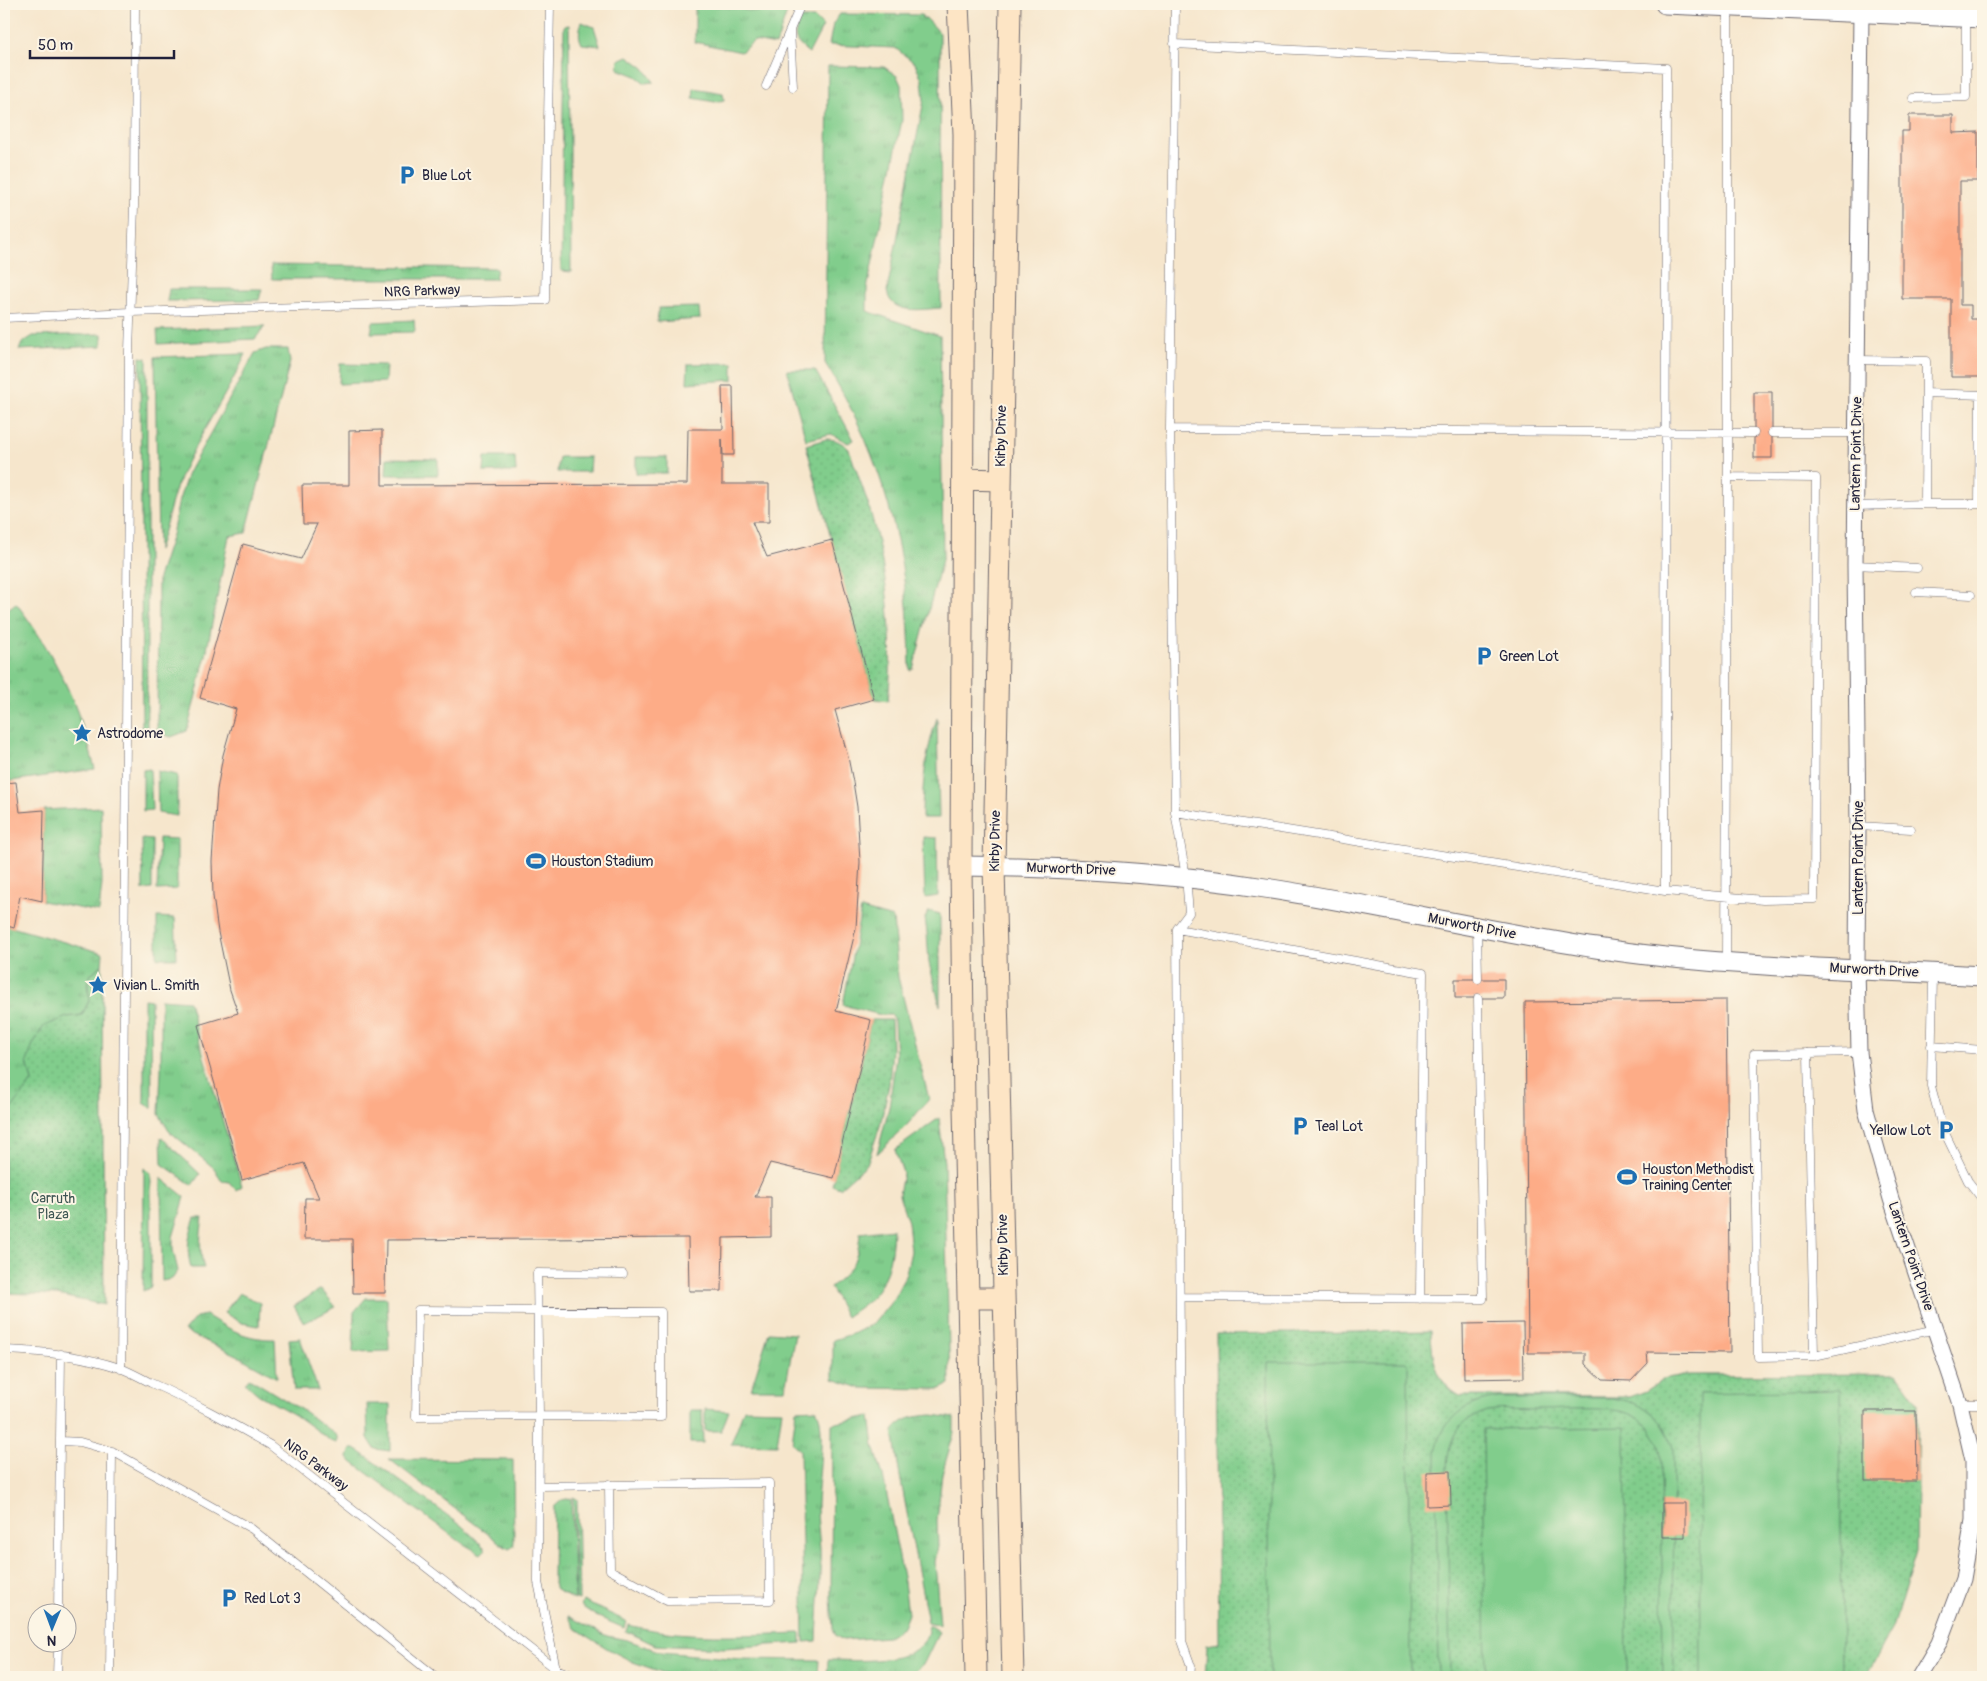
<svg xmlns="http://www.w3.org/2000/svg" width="1987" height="1681" font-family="Pangolin,sans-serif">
<defs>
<pattern id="grass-tufts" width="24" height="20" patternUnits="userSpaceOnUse" patternTransform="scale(1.25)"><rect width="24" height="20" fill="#81cd8c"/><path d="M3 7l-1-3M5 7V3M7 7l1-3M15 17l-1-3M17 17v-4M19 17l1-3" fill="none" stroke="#6fb07a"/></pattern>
<pattern id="park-dots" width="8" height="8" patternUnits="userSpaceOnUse" patternTransform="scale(1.25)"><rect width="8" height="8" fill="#81cd8c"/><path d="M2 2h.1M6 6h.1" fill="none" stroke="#6fb07a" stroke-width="1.8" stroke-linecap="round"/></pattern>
</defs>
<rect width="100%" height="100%" fill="#fcf5e5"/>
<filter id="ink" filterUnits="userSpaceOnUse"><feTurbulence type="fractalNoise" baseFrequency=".02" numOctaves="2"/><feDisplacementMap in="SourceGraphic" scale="10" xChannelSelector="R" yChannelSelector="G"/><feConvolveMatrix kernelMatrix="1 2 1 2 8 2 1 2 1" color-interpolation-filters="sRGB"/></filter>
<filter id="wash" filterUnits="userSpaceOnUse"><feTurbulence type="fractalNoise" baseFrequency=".0096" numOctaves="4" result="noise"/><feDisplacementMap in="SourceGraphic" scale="20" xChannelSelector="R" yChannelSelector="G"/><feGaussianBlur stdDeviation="1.12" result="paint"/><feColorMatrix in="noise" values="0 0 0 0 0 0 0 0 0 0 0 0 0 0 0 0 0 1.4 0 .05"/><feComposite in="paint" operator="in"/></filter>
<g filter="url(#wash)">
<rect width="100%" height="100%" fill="#f6e6cc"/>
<path fill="url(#grass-tufts)" stroke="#527864" d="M 771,4 L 788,9 L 776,45 L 754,41 L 741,52 L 695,42 L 695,7 L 721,6 L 758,12 Z
M 840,14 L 922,15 L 922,18 L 926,18 L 940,33 L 941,308 C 922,309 891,316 887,291 L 924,100 L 922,80 L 915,63 L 895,48 L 829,45 L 833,24 Z
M 801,18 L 815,18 L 823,26 L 809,53 C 792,40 793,37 801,18 Z
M 582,22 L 594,27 L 600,46 L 582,44 C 578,37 579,29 582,22 Z
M 569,25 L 571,272 L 561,271 L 564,26 Z
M 628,56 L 644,68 L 654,82 L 645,83 L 636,76 L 618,69 L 619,60 Z
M 828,66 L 884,67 L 897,76 L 901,85 L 902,120 L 867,289 L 867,311 L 940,336 L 943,556 L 913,669 L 910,670 C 910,560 885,458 825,363 Z
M 694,88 L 723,93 L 724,100 L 715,102 L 693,98 Z
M 271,265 L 497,268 L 495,279 L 272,279 Z
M 169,289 L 262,289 L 259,300 L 167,301 Z
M 699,307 L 700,319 L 657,322 L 659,308 Z
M 414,320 L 415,332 L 371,333 L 373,322 Z
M 265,326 L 255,339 L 158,344 L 157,330 Z
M 102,334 L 102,346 L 19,350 L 22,343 L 33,336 Z
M 266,349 L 288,349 L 290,362 L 246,533 L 229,536 L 206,655 L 187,731 L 171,737 L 157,732 L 158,578 L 172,535 L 179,500 L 188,473 L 255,353 Z
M 246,354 C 227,394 201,432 182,473 C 171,498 167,525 158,550 L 155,357 Z
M 140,357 L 147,358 L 147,732 L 142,731 Z
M 733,363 L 733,380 L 687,383 L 688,364 Z
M 340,364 L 386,365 L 385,382 L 339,384 Z
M 787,370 L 815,370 L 854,440 L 848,443 L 831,434 L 806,440 Z
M 485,457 L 515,457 L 516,472 L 484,472 Z
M 559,457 L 590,457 L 589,472 L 557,472 Z
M 636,457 L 667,457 L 667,473 L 636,474 Z
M 387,458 L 438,459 L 438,475 L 386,475 Z
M 16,603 C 57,657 78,703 95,769 L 4,782 L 4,612 Z
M 937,718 L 939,818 L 922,818 C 922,783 926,751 937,718 Z
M 150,769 L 152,810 L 143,811 L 143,770 Z
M 157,771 L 177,775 L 177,816 L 158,813 Z
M 101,807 L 102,884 L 99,912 L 42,901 L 44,810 Z
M 923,837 L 937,838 L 938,896 L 925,898 Z
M 159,838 L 177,839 L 177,889 L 157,890 Z
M 142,839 L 152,840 L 152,889 L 143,890 Z
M 861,909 L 893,918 L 898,977 L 929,1099 L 907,1125 L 877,1154 L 889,1107 L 896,1055 L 894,1022 L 892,1015 L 881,1015 L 843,1005 Z
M 929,911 L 940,914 L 940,1006 L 929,963 L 927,933 L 925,918 Z
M 157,917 L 175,918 L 177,958 L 157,958 Z
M 4,925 L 103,953 L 102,965 C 86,977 85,980 90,999 L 82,1015 L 67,1017 L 27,1062 L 32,1081 L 10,1112 L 4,1107 Z
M 144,999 L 151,1000 L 152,1108 L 144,1103 Z
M 161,999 L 189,1001 L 197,1033 L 242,1186 L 236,1190 L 229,1182 L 222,1181 L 214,1168 L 169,1131 L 159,1114 L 161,1071 Z
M 939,1118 L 944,1163 L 950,1384 L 940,1389 L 860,1388 L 833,1379 L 833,1340 L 855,1333 L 874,1323 L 893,1300 L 906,1274 L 911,1251 L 908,1222 L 899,1195 L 903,1173 L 895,1150 Z
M 161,1137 L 200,1174 L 192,1185 L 162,1164 Z
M 144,1168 L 151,1173 L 151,1287 L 143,1291 Z
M 161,1178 L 185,1197 L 173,1237 L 173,1250 L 178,1271 L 172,1279 L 162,1281 Z
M 195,1218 L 203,1218 C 200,1235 199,1251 204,1268 L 191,1268 C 186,1248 188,1238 195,1218 Z
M 893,1229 C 892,1255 888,1281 869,1300 C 862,1306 854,1311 846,1317 L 830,1287 C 852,1270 858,1261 860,1233 Z
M 321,1289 L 336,1307 L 304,1323 L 294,1306 Z
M 239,1293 L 260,1303 L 259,1326 L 242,1323 L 224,1313 Z
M 366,1298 L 387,1298 L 389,1351 L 353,1352 L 354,1312 Z
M 206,1315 C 228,1329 248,1340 275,1339 L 277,1378 L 236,1355 L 184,1331 L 196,1317 Z
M 769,1332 L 795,1334 L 785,1389 L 751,1389 Z
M 300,1338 L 318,1390 L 294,1390 L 289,1339 Z
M 249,1378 L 305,1412 L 337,1436 L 337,1443 L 331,1441 L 295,1415 L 259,1395 L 245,1383 Z
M 367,1404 L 390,1404 L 390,1451 L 375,1449 L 368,1438 Z
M 705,1409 L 729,1411 L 721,1431 L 705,1431 Z
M 744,1409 L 782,1410 L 777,1445 L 731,1444 Z
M 816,1409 C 827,1423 817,1486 817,1507 C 817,1521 819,1535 820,1549 C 821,1580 818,1611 817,1641 L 804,1642 L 800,1450 L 792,1443 L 796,1410 Z
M 690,1410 L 702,1410 L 703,1443 L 690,1443 Z
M 933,1415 L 954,1418 L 954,1433 L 942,1474 L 937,1520 L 938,1547 L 935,1562 L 940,1625 L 928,1622 L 899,1471 L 893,1431 C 903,1417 917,1416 933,1415 Z
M 870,1416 L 874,1446 L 883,1476 L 904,1582 L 908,1614 L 903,1627 L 888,1637 L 843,1640 L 836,1636 L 833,1628 L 831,1598 L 832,1424 Z
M 351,1449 L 355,1449 L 363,1454 L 462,1526 L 486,1549 L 481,1554 L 462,1543 L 352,1462 L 348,1457 Z
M 389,1459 L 513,1460 L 514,1546 L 509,1549 L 504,1546 Z
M 573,1497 L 577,1499 L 579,1600 L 576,1599 Z
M 571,1498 L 575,1600 L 556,1590 L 553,1580 L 554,1507 L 562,1500 Z
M 583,1601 L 626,1621 L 624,1628 L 596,1616 L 581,1606 Z
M 568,1616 L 607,1636 L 627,1640 L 661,1652 L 741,1659 L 819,1660 L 818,1677 L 675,1677 L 633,1662 L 608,1649 L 575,1628 Z
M 628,1625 C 685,1639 743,1635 801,1633 L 801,1643 L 724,1648 L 673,1646 L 655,1645 L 626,1631 Z
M 929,1625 L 939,1632 L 924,1663 L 908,1677 L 827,1677 L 828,1660 C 853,1660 915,1666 926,1637 C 928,1633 928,1629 929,1625 Z"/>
<path fill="url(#park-dots)" stroke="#527864" d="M 826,439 C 836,439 841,442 849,449 C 855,468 863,487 869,507 C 887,569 895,637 888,701 L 874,699 L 806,445 Z
M 102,965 L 104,1305 L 57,1295 L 4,1293 L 4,1119 L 32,1081 L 27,1062 L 33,1044 L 44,1026 L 67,1017 L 82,1015 L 90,999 C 86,980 86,977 102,965 Z
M 871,1020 L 891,1020 L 892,1050 L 889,1085 L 880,1126 L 867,1164 L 840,1188 L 832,1185 Z
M 1431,1331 C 1432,1357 1435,1382 1460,1396 L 1630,1397 L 1646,1391 L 1664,1379 L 1683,1375 L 1897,1374 L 1918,1403 L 1916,1552 L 1894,1625 L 1866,1677 L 1205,1677 L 1207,1645 L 1219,1643 L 1216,1334 Z"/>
<path fill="#81cd8c" stroke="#527864" d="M 1268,1362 L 1408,1362 L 1410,1677 L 1270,1677 Z
M 1840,1390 L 1842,1677 L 1701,1677 L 1700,1393 Z
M 1499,1398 L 1612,1398 C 1645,1403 1663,1415 1673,1448 L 1674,1677 L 1663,1677 L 1661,1458 C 1660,1440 1650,1423 1633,1415 C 1612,1405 1562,1410 1538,1410 C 1522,1410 1504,1408 1488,1411 C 1482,1413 1476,1415 1470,1419 C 1452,1429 1448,1449 1447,1468 L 1450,1677 L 1438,1677 L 1436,1451 C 1444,1417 1465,1402 1499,1398 Z
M 1625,1427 L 1627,1677 L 1486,1677 L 1483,1429 Z"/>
<g id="blocks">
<path fill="#fdac87" d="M 1909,115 L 1953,115 L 1953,133 L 1978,132 L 1978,181 L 1960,181 L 1960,305 L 1971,305 L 1971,319 L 1983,319 L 1983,377 L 1951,377 L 1951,299 L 1902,299 L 1902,131 L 1909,131 Z
M 722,386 L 733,386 L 734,455 L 723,455 L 722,439 L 722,484 L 769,484 L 769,522 L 752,522 L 767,557 L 832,540 L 874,699 L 835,710 L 848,757 L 853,782 L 857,807 L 860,862 L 856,928 L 836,1011 L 871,1020 L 834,1178 L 770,1163 L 755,1197 L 771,1197 L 771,1237 L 723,1238 L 722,1291 L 689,1291 L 688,1238 L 386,1240 L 385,1293 L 353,1293 L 352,1239 L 304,1239 L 305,1198 L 319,1198 L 304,1163 L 242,1180 L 198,1025 L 238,1013 L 230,990 L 218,932 L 213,896 L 212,861 L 217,790 L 223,755 L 236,709 L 200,698 L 243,544 L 301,559 L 317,524 L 303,524 L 302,485 L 349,485 L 349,431 L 382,430 L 382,485 L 687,484 L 688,429 L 723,429 Z
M 1754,392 L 1772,392 L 1772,458 L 1754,458 Z
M 16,782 L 20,812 L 44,810 L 42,901 L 20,896 L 14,928 L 4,925 L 4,783 Z
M 1455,979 L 1504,979 L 1504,998 L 1455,998 Z
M 1726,1000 L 1730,1353 L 1647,1352 L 1648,1363 L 1631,1381 L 1602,1380 L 1585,1364 L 1585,1353 L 1528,1353 L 1525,1002 Z
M 1523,1323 L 1524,1378 L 1464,1379 L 1463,1324 Z
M 1865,1411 L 1916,1411 L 1917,1481 L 1865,1481 Z
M 1450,1471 L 1451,1505 L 1427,1506 L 1427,1472 Z
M 1662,1503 L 1685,1503 L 1685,1537 L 1662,1537 Z"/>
</g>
</g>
<g filter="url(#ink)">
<use href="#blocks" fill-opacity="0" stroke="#6c676e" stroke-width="1"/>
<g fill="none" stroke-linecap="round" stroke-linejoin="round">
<defs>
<path id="service" d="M 1175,4 L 1170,429 L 1175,812 L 1186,877 L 1189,913 L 1177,929 L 1182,1641 L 1191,1666 L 1190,1677
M 790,31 L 793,87
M 1174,44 L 1666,68 L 1665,891
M 766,86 L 801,4
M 1913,98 L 1966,97 L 1966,17
M 4,318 L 130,312 L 545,300 L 550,4
M 1857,360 L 1926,361 L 1925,504 L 1983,504
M 1926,393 L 1983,395
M 1170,429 L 1754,433
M 1772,433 L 1856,433
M 1979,504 L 1980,395
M 1855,506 L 1925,504
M 1855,565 L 1917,568
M 1916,592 L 1971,595
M 1175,812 L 1665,891 L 1763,900 L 1814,899 L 1816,478 L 1728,477
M 1858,826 L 1911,829
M 1477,927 L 1478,979
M 1177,929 L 1423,973 L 1420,1299
M 1726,962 L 1728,477 L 1728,6
M 1933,973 L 1931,1086 L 1942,1127 L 1968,1181 L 1983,1200
M 1931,1046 L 1983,1050
M 1859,1052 L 1754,1054 L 1758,1357 L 1814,1356 L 1936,1329
M 1808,1053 L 1814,1356
M 1180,1297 L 1483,1299 L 1478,998
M 4,1350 C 43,1351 83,1356 120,1368 C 131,1372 141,1378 151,1383 C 192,1401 231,1423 270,1445 L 556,1669 L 576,1677
M 121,1369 L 129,351 L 134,206 L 135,4
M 1960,1404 L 1983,1404
M 61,1441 L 80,1442 L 112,1451 L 252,1529 L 436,1677
M 539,1486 L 769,1483 L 770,1600 L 667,1601 L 610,1570 L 609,1484
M 58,1614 L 61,1354
M 57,1677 L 58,1644
M 110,1677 L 112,1451
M 551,1677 L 556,1669 L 538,1582 L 539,1416 L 661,1417 L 661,1312 L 418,1310 L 416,1417 L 539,1416 C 538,1368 538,1321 537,1273 L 623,1274"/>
<path id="minor" d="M 1861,12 L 1855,565 L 1858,826 L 1857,968 L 1859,1052 L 1866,1110 L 1891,1199 L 1960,1404 L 1973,1460 L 1973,1520 L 1963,1579 L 1939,1643 L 1919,1677"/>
<path id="tertiary" d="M 1665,4 L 1983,18
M 961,866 C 1064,867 1163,872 1265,888 C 1376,905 1485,931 1596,948 C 1724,968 1855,968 1983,976"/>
<path id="secondary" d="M 958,4 L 964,134 L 961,866 L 964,1107 L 976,1677
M 1010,4 L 994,866 L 1013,1677
M 964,479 L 1000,480
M 968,1298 L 1004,1298"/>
</defs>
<use href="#service" stroke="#6c676e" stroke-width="9"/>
<use href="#minor" stroke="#6c676e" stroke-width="17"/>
<use href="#tertiary" stroke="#6c676e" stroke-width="21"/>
<use href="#secondary" stroke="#6c676e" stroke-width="23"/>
<use href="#service" stroke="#fff" stroke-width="8"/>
<use href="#minor" stroke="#fff" stroke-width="15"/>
<use href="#tertiary" stroke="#fff" stroke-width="19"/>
<use href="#secondary" stroke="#fde5c5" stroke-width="21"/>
</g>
</g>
<defs>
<symbol id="parking-bare" viewBox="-9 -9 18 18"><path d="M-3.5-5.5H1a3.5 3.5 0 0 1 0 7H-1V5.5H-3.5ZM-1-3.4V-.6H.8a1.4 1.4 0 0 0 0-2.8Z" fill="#1f6fb2" stroke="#fcf5e5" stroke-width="2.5" paint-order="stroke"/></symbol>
<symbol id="sight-bare" viewBox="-9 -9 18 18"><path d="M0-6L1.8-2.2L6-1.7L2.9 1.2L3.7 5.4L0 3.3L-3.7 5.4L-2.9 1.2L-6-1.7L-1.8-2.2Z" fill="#1f6fb2" stroke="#fcf5e5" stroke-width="2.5" paint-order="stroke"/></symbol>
<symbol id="stadium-bare" viewBox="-9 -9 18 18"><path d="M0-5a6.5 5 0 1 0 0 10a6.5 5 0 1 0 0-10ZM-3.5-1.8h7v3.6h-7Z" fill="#1f6fb2" stroke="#fcf5e5" stroke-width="2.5" paint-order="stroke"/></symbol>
</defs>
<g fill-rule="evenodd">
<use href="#parking-bare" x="393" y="161" width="28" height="28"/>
<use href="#parking-bare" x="1470" y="642" width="28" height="28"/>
<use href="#sight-bare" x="68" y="719" width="28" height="28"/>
<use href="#stadium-bare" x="522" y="847" width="28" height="28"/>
<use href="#sight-bare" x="84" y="971" width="28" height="28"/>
<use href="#parking-bare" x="1286" y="1112" width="28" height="28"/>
<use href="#parking-bare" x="1932" y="1116" width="28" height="28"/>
<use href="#stadium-bare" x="1613" y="1163" width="28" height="28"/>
<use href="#parking-bare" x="215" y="1584" width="28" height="28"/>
</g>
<g text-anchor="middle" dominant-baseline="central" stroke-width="4" stroke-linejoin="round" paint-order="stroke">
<g font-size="14" fill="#22223b" stroke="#fcf5e5" text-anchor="start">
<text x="422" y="175">Blue Lot</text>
<text x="1499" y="656">Green Lot</text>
<text x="97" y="733">Astrodome</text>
<text x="551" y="861">Houston Stadium</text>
<text x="113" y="985">Vivian L. Smith</text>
<text x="1315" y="1126">Teal Lot</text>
<text x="1931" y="1130" text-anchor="end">Yellow Lot</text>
<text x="1642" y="1169">Houston Methodist<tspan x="1642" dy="16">Training Center</tspan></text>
<text x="244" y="1598">Red Lot 3</text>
</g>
<g font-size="14" fill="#22223b" stroke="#fcf5e5">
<text transform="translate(422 291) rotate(-2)">NRG Parkway</text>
<text transform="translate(1001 436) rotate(-89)">Kirby Drive</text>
<text transform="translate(1856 454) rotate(-89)">Lantern Point Drive</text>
<text transform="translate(995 841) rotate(-89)">Kirby Drive</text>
<text transform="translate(1858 858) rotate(-90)">Lantern Point Drive</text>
<text transform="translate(1071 869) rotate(2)">Murworth Drive</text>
<text transform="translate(1472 926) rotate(11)">Murworth Drive</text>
<text transform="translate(1874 970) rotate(3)">Murworth Drive</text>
<text transform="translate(1003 1245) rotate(-91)">Kirby Drive</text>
<text transform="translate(1911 1256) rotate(71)">Lantern Point Drive</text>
<text transform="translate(316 1465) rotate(37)">NRG Parkway</text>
</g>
<g font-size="14" fill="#3e5553" stroke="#fcf5e5">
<text x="53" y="1198">Carruth<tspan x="53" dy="16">Plaza</tspan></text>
</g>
</g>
<rect width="1987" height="1681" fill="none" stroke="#fcf5e5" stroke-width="20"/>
<g transform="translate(52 1628) rotate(181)"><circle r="24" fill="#fcf5e5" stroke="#a5a1a1"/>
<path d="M0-4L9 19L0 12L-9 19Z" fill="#1f6fb2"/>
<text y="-8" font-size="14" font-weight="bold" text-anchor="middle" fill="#22223b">N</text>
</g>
<path d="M30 50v8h144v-8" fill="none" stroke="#22223b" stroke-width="2.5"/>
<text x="38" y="50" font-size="15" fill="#22223b" stroke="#fcf5e5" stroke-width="4" paint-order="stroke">50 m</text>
</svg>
